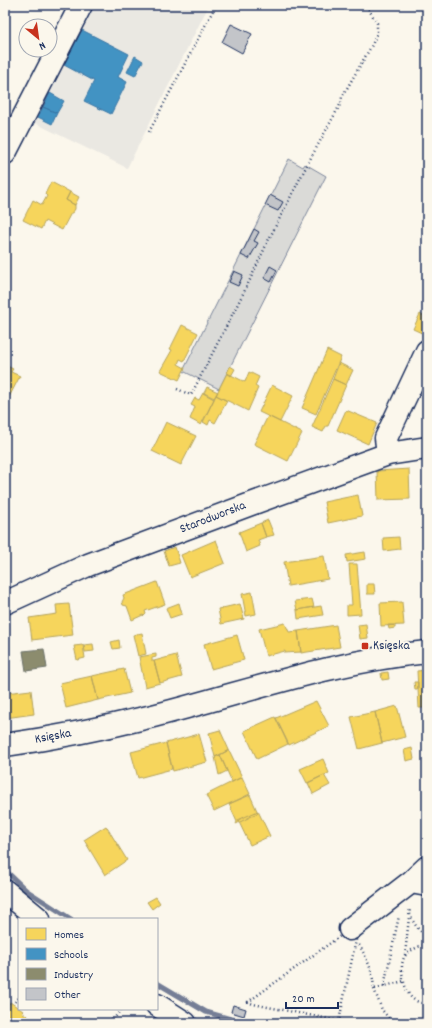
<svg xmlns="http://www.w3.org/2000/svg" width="432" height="1028" font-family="Dekko,sans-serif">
<rect width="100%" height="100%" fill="#fbf7ec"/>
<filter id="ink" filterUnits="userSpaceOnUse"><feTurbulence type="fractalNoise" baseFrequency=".025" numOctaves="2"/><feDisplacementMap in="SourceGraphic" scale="8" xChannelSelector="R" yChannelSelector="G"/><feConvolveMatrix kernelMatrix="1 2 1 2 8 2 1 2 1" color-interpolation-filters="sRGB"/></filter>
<g filter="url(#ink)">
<path fill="#eae8e2" d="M 95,5 L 209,5 L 127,168 L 35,123 Z"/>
<path fill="#dadad7" stroke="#7a849a" d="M 289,159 L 303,167 L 305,164 L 307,165 L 326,176 L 219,389 L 183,371 Z"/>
<path fill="#f6d55c" stroke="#b4a35d" d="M 51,182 L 70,192 L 66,200 L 75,205 L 75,209 L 73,212 L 71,213 L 62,230 L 45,221 L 41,229 L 23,220 L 33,200 L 42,205 L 47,196 L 45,194 Z
M 70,192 L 79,197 L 75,205 L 66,200 Z
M 420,314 L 427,318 L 426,335 L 413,329 Z
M 182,325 L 198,333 L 184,361 L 180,359 L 178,364 L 185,368 L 179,380 L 160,371 L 172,350 L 170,349 Z
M 327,350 L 341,357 L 316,414 L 302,408 Z
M 339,363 L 353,370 L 346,385 L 333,379 Z
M 5,365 L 13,369 L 11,372 L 20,376 L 5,405 Z
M 230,366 L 235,369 L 231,376 L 227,373 Z
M 249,372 L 259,377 L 255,386 L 258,388 L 248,411 L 216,395 L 227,373 L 245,382 Z
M 333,379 L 346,385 L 328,426 L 326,426 L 323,432 L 312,427 Z
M 272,385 L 293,396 L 280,422 L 259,412 Z
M 207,387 L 218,392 L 214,398 L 204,393 Z
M 203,393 L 214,399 L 201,425 L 190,419 L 195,407 L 191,405 L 195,398 L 199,400 Z
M 216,395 L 227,401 L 215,423 L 210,420 L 208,425 L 203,422 Z
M 346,410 L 377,423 L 368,444 L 337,430 Z
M 268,416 L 302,433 L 288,461 L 254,444 Z
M 166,422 L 196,436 L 181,465 L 152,451 Z
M 409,469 L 410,499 L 378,500 L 377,471 Z
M 358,495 L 362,516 L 328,523 L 324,502 Z
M 268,520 L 274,535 L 266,537 L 261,523 Z
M 261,523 L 266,537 L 258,540 L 260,546 L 246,552 L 239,532 Z
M 399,537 L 400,549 L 384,551 L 383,538 Z
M 216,540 L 225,563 L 190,577 L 181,555 Z
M 175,547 L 180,563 L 169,566 L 164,551 Z
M 365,552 L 366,559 L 347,562 L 346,555 Z
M 324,556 L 328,579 L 288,586 L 284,562 Z
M 349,564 L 357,564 L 361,614 L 347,615 L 347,605 L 352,605 Z
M 157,582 L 165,604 L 145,611 L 146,614 L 144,616 L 143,615 L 132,620 L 127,606 L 123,605 L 122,602 L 124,598 L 123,595 Z
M 367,584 L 374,584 L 375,594 L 367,594 Z
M 252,592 L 256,614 L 246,616 L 242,594 Z
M 312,599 L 314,607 L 297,610 L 295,601 Z
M 402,602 L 404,625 L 381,626 L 380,603 Z
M 179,603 L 182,614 L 170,618 L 166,608 Z
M 69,604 L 73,635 L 32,640 L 29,618 L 57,614 L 56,605 Z
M 240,604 L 244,619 L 221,624 L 218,609 Z
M 321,606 L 323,615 L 298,619 L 297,610 Z
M 285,623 L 289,632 L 298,631 L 301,652 L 285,653 L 285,651 L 266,656 L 259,629 Z
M 366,624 L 368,638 L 360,639 L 358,625 Z
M 336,625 L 340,647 L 301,653 L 298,631 Z
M 388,625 L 395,625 L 395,628 L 389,629 Z
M 142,633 L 146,654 L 138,656 L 133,635 Z
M 237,635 L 244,660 L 211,669 L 204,644 Z
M 119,640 L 120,648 L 113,649 L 111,642 Z
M 93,644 L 94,651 L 85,652 L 84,645 Z
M 83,645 L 85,658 L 77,660 L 74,646 Z
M 156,654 L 156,657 L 152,658 L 152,661 L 154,661 L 160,683 L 145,687 L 139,657 Z
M 176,655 L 182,677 L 160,683 L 154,661 Z
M 124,669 L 130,693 L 98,700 L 92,676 Z
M 426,670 L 427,708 L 419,708 L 417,671 Z
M 388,672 L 389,679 L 382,680 L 381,673 Z
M 92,676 L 98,700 L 66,708 L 60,683 Z
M 414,682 L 418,682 L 418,689 L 415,689 Z
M 31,690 L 34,714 L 5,718 L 5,693 Z
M 316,701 L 329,726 L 289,745 L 276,718 Z
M 397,706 L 405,737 L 382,743 L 375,712 Z
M 375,712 L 382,743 L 359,749 L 351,717 Z
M 275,717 L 288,744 L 257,759 L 244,731 Z
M 220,730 L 229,750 L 215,757 L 209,733 Z
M 199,734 L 207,762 L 173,771 L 166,743 Z
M 166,743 L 172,769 L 138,778 L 131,752 Z
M 412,748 L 414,759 L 406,761 L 404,750 Z
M 229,750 L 242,777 L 232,782 L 220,755 Z
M 220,755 L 227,771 L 219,775 L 215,757 Z
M 323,759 L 329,773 L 307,783 L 300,769 Z
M 324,775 L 330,785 L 313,794 L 308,783 Z
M 242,777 L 250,794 L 214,811 L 206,795 Z
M 250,795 L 258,813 L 236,824 L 237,822 L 229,804 Z
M 258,811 L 270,836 L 250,845 L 238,820 Z
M 106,826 L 127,860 L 105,875 L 84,840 Z
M 156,897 L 160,903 L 152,909 L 147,902 Z
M 5,1000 L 10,1004 L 10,1002 L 23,1011 L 22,1012 L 36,1023 L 5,1023 Z"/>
<path fill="#4393c3" stroke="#3775a5" d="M 82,30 L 129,54 L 118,77 L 127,82 L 111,114 L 84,101 L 94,81 L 64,65 Z
M 135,56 L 143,61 L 135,76 L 127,72 Z
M 50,93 L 64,101 L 57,113 L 43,107 Z
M 43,107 L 57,113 L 52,124 L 38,117 Z"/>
<path fill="#8c8c6e" stroke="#6a7069" d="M 44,649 L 47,668 L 26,671 L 23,651 Z"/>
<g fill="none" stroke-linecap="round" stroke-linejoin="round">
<path stroke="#747e96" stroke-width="5" d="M 5,870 L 26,890 L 71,919
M 157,983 L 206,1012 L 245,1023"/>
</g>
<path fill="#c3c5c9" stroke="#1b2f5e" d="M 231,24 L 252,34 L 242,53 L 222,42 Z
M 270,195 L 283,202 L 278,211 L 265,205 Z
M 254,229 L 259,232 L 254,241 L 258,243 L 249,259 L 241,255 Z
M 270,266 L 277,270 L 271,282 L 264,278 Z
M 234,271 L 243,275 L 238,286 L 229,282 Z
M 233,1005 L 246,1009 L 244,1016 L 231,1012 Z"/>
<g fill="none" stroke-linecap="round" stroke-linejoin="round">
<defs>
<path id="minor" d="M 5,153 L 81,5
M 388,454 L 386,438 L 427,351
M 5,603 L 88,565 L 251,504 L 388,454 L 427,448
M 5,745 C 55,738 104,728 153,716 C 244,693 333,661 427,652
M 427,867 L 411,882 L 427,885
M 5,891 L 39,919
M 350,929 L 411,882
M 157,1005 L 185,1023"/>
</defs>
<use href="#minor" stroke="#1b2f5e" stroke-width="25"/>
<path stroke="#1b2f5e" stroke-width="2.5" stroke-dasharray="1 3" stroke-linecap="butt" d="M 149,132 L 216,5
M 177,389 L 191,395 L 248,284 L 269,239 L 307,165 L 341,103 L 342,97 L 372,45 L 377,33 L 377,23 L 366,5
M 410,914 C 413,923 419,931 427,937
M 350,929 L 356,940 L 339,1021 L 253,1004 L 248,1002 Z
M 427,944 C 420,946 409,950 405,956 C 398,966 404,990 412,998 C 416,1002 422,1003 427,1004
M 359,945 C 368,960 373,972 374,989 L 404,981
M 405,955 L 410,908
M 384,986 L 399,916
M 374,989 L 382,1010 L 393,1023
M 15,1002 L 19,997
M 111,1023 L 121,1009"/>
<use href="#minor" stroke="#fbf7ec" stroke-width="22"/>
</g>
</g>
<rect fill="#c8321e" stroke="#fbf7ec" stroke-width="1.5" x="361" y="642" width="8" height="8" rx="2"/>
<g text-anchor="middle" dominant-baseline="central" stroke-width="4" stroke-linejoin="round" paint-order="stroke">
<g font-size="13" fill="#1b2f5e" stroke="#fbf7ec">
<text transform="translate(213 518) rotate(-21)">Starodworska</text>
<text transform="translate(53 737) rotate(-10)">Księska</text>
</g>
<g font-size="13" fill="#1b2f5e" stroke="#fbf7ec" text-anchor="start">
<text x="373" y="646">Księska</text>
</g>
</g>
<rect width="432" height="1028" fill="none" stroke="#fbf7ec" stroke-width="20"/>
<rect x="10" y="10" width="412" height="1008" fill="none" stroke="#1b2f5e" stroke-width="1.5" filter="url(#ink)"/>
<rect x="18" y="918" width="140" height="92" fill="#fbf7ec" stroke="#a1a7b3"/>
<rect x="26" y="928" width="20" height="12" fill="#f6d55c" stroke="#a1a7b3"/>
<text x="54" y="938" font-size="12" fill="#1b2f5e">Homes</text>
<rect x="26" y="948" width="20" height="12" fill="#4393c3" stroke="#a1a7b3"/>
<text x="54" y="958" font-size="12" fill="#1b2f5e">Schools</text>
<rect x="26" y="968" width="20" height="12" fill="#8c8c6e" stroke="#a1a7b3"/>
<text x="54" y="978" font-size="12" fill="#1b2f5e">Industry</text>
<rect x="26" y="988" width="20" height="12" fill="#c3c5c9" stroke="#a1a7b3"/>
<text x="54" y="998" font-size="12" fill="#1b2f5e">Other</text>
<g transform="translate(38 38) rotate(151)"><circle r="19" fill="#fbf7ec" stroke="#a1a7b3"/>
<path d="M0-3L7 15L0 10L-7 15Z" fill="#c8321e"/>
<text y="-6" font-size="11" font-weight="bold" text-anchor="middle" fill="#1b2f5e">N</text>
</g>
<path d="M286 1002v6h52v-6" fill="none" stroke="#1b2f5e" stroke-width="2"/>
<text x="292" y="1002" font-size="12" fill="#1b2f5e" stroke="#fbf7ec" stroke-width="3" paint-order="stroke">20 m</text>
</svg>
